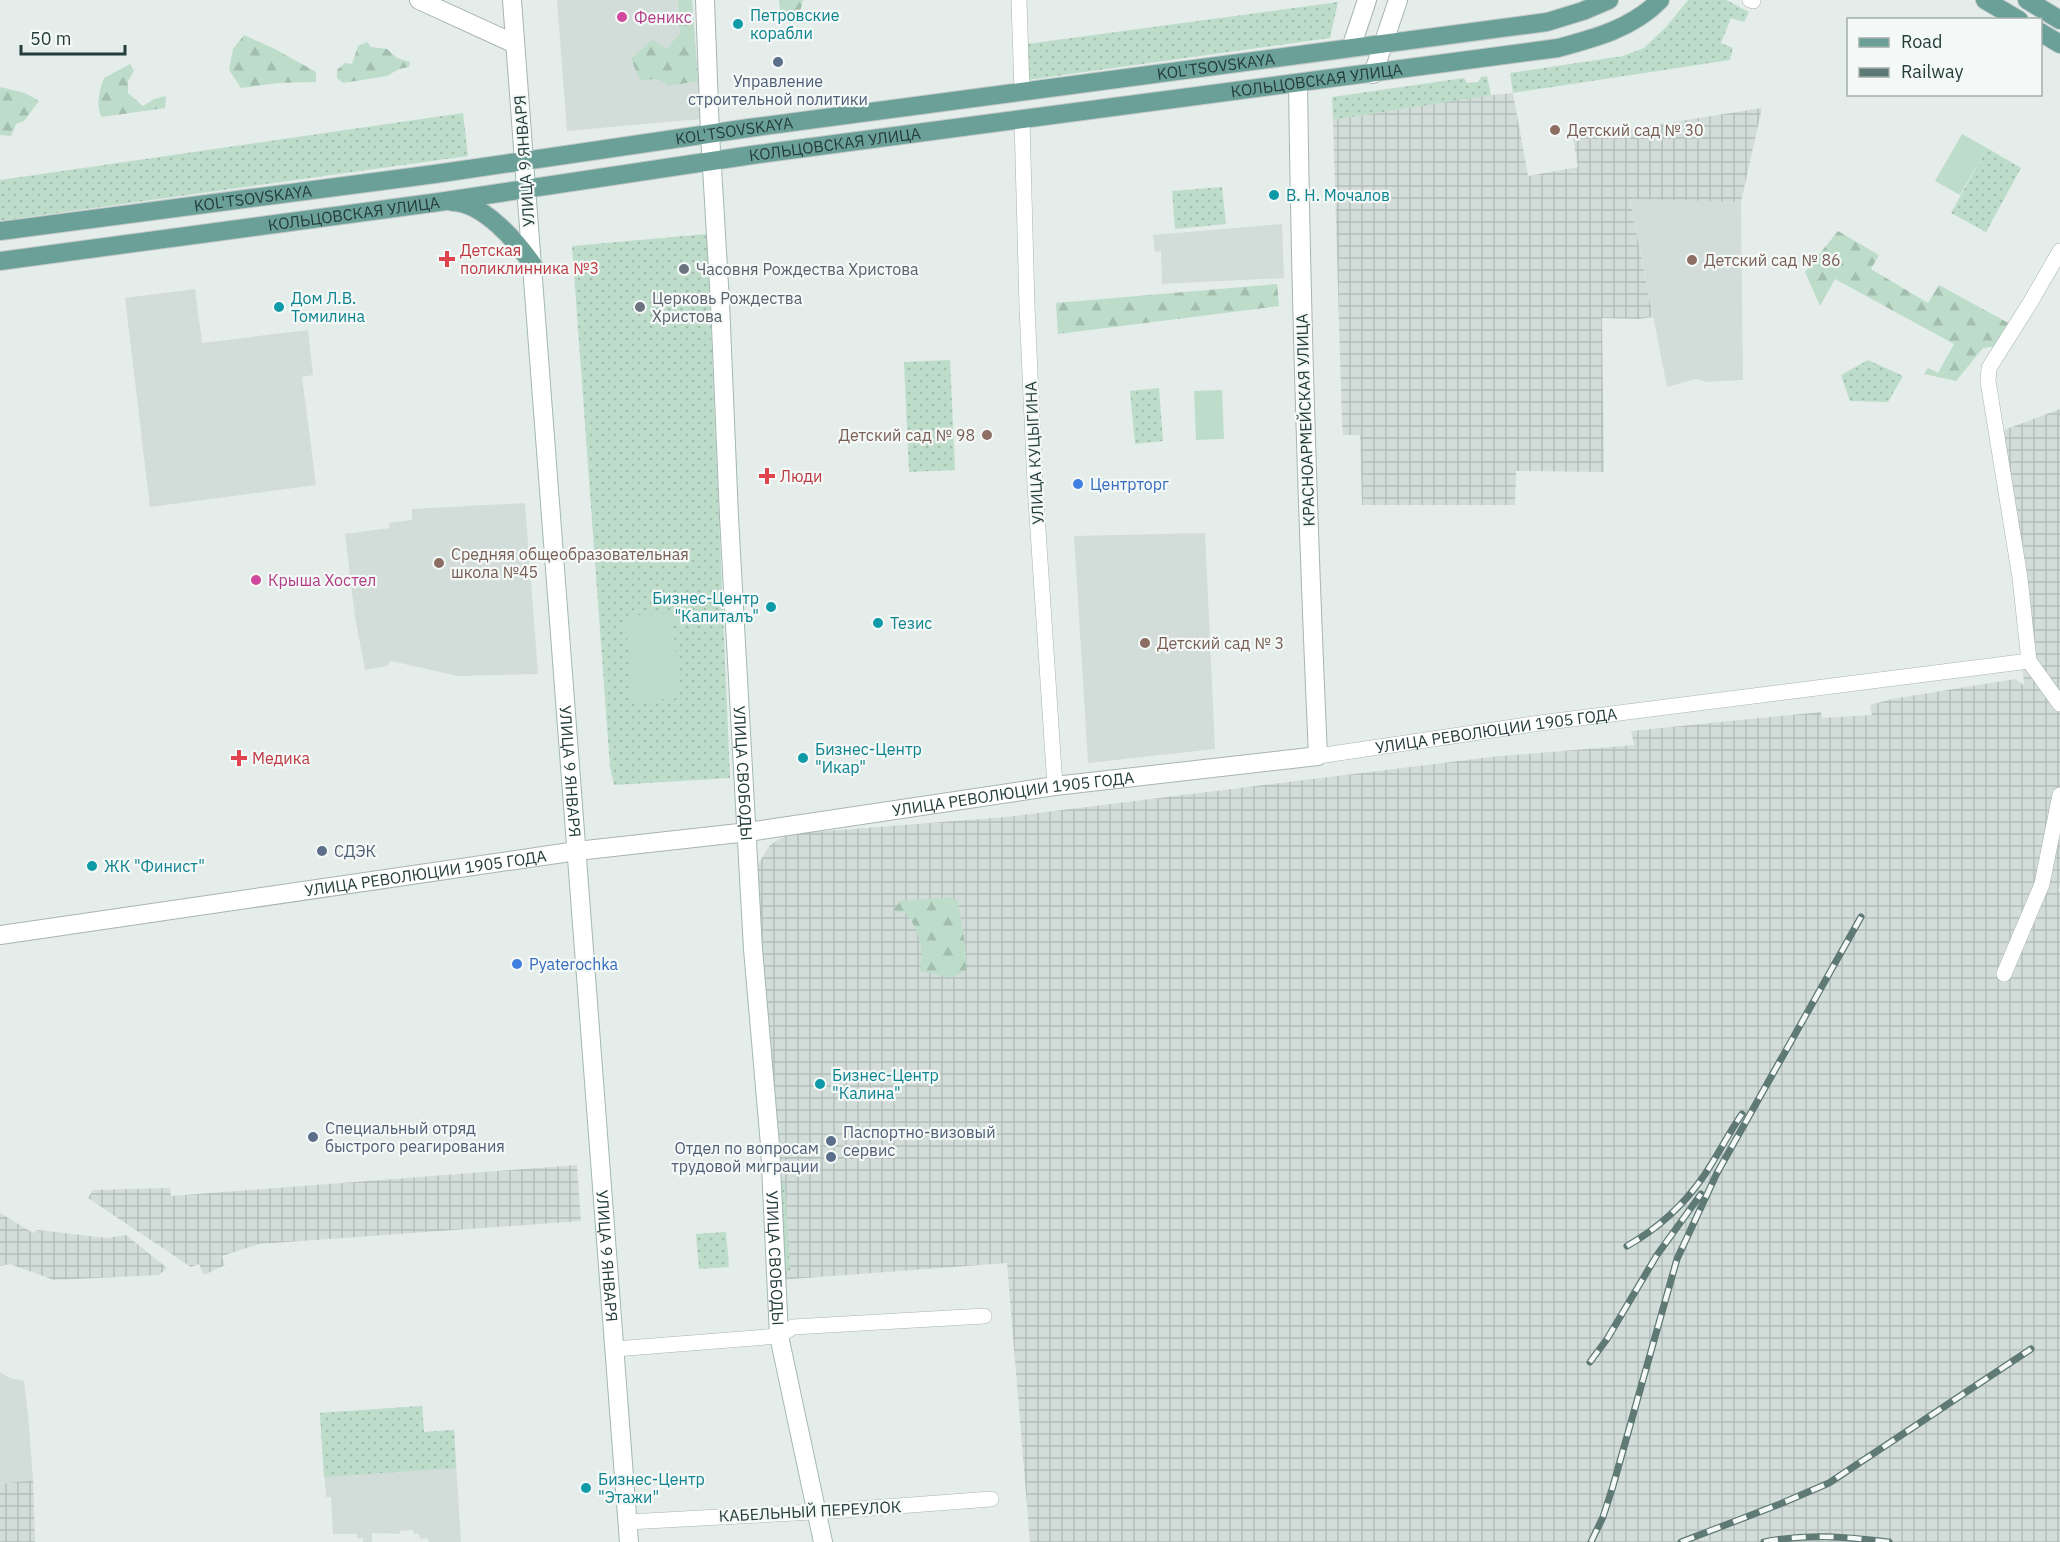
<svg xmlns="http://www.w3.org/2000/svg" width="2060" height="1542" font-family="'IBM Plex Sans',sans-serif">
<defs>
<pattern id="industrial-grid" width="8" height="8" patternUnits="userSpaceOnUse" patternTransform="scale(1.5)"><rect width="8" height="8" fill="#d2dcd9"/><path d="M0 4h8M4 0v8" fill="none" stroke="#b4bebb"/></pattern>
<pattern id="grass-dots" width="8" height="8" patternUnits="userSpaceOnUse" patternTransform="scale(1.5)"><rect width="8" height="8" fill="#bedcca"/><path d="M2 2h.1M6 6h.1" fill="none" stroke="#a3beae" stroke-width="1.8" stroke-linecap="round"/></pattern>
<pattern id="forest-firs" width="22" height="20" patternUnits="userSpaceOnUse" patternTransform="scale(1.5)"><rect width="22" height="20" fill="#bedcca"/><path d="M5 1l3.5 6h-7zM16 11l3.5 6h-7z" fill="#a3beae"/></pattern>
</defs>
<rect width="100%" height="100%" fill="#e4edea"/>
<path fill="#d2dcd9" d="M 557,0 L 692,0 L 701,119 L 567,131 Z
M 1630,198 L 1741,202 L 1743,380 L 1706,382 L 1696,379 L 1667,387 Z
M 1282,224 L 1284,278 L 1162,284 L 1161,251 L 1155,252 L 1153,235 Z
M 195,289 L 202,343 L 308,330 L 313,375 L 302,377 L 316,485 L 150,507 L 125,298 Z
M 525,503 L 538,674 L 458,676 L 391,661 L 387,666 L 365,670 L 355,617 L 345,534 L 390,528 L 389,523 L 412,520 L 412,509 Z
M 1205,533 L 1215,749 L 1088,763 L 1074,536 Z
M 0,1372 L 10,1378 L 24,1381 L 28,1414 L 33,1480 L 0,1484 Z
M 422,1406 L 424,1432 L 454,1430 L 461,1542 L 429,1542 L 428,1538 L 420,1539 L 419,1534 L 414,1534 L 413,1530 L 400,1531 L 400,1534 L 372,1533 L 372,1542 L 363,1542 L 363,1538 L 357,1538 L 357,1534 L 333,1534 L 331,1497 L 326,1497 L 320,1413 Z"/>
<path fill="url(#industrial-grid)" d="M 1513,93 L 1528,176 L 1578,167 L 1573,138 L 1762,108 L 1741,202 L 1630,199 L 1653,317 L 1639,319 L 1602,318 L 1604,472 L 1516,471 L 1515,505 L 1362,505 L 1360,435 L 1343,435 L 1342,423 L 1333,120 L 1482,96 Z
M 2060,409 L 2060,885 L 2058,891 L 2060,892 L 2060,1542 L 1030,1542 L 1007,1263 L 778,1280 L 757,866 L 770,845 L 788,834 L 1006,817 L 1491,757 L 1634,745 L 1631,731 L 1821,712 L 1822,718 L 1872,715 L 1870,705 L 1892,699 L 2015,679 L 2024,685 L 2004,430 Z
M 577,1165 L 581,1221 L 259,1244 L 222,1256 L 225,1265 L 204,1275 L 199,1264 L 191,1267 L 88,1198 L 93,1190 L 170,1188 L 171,1196 Z
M 0,1213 L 33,1233 L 38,1230 L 107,1238 L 126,1235 L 167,1268 L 159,1275 L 54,1280 L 10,1264 L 0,1266 Z
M 33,1480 L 35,1542 L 0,1542 L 0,1484 Z"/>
<path fill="url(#grass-dots)" d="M 1688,0 L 1726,0 L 1749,12 L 1744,22 L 1731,18 L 1721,43 L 1733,48 L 1730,60 L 1513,93 L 1510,73 L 1623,56 L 1644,48 L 1666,27 Z
M 1338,2 L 1330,38 L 1027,80 L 1027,44 Z
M 1487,76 L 1491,95 L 1333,120 L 1332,97 L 1464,78 L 1467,83 L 1478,82 L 1481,77 Z
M 463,113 L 468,156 L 0,221 L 0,180 Z
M 1987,148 L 2021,168 L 1986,232 L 1951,213 Z
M 1222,187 L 1226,224 L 1175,229 L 1172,191 Z
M 707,234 L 730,778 L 614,785 L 610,767 L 572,246 Z
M 950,360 L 955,470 L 909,472 L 904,362 Z
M 1868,360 L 1903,376 L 1888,402 L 1850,401 L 1841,375 Z
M 1159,388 L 1163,441 L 1135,444 L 1130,391 Z
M 775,1183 L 785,1183 L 790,1270 L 780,1274 Z
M 726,1232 L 729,1267 L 699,1269 L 696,1234 Z
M 422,1406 L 424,1432 L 454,1430 L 456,1468 L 324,1477 L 320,1413 Z"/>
<path fill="url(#forest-firs)" d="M 678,0 L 692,0 L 698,81 L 668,86 L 659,79 L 640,80 L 631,59 L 652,40 L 667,49 L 680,33 Z
M 779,0 L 803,0 L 797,23 L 781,21 Z
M 244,35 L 275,49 L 316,72 L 316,82 L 278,83 L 241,88 L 229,70 L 233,49 Z
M 367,42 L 371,47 L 387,49 L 397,58 L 410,62 L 409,67 L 399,69 L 387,76 L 343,83 L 337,78 L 337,70 L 345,63 L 352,64 L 358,46 Z
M 130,64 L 134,71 L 128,81 L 128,93 L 143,106 L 154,99 L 166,96 L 165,108 L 102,117 C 95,107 100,88 104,78 Z
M 0,87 L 25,93 L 39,101 L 24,121 L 16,124 L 11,136 L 0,135 Z
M 1838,231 L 1879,255 L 1871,269 L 1928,303 L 1939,285 L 2012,325 L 1998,346 L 1983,348 L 1956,381 L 1924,374 L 1928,368 L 1938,373 L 1954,344 L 1835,279 L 1820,306 L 1805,272 Z
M 1277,284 L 1279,306 L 1058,334 L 1056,303 Z
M 952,897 L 958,901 C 960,917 969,956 966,970 L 952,978 L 920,971 C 923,947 921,935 907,914 L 893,911 L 900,901 Z"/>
<path fill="#bedcca" d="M 1962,134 L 1987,148 L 1960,195 L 1935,181 Z
M 1222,390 L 1224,439 L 1196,440 L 1194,391 Z
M 672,613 L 680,698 L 633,701 L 625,616 Z"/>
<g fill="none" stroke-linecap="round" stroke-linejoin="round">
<defs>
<g id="minor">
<path d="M 1019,0 L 1022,92"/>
<path d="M 1750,0 L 1753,1"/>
<path d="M 1022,120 L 1027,307 L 1035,485 L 1055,786"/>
<path d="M 2029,661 L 2020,578 L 1988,381 L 1989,368 L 2030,303 L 2060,251"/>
<path d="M 2029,661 L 2060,704"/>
<path id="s1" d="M 1318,756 L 1540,723 L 2029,661"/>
<path d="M 2004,974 L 2042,884 L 2060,795"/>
<path d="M 615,1349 L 779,1336 L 793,1327 L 984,1316"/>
<path d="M 628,1522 L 831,1511 L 991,1499"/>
</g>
<g id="tertiary">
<path d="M 419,0 L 515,44"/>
<path d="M 512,0 L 524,161"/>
<path d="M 705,0 L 710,134"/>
<path d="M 1351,48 L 1367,0"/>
<path d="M 1373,74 L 1398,0"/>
<path id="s2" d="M 0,935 L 577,851 L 748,832 L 1055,786 L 1318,756 C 1308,532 1301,308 1298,84"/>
</g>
<g id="secondary">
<path id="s3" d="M 710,134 L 720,302 L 729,517 L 753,949 L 770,1145 L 779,1336 L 823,1542"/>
<path id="s4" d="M 524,161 L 629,1542"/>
</g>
<g id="primary">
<path d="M 1985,0 L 2019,20"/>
<path d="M 2027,0 L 2060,20"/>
<path d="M 2040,32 L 2060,44"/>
<path d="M 452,202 C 483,202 517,242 533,265"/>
<path id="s5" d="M 0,231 L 435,174 L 749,128 L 1547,22 L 1583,11 L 1609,0"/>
<path id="s6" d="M 0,261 L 439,202 L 752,155 L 1558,48 C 1595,38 1633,28 1660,0"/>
</g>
</defs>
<use href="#minor" stroke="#a7b5b2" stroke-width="16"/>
<use href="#tertiary" stroke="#a7b5b2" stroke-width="20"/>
<use href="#secondary" stroke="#a3b8b3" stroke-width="20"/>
<use href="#primary" stroke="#c2c9c8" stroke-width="20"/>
<use href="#minor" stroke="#fff" stroke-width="15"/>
<use href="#tertiary" stroke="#fff" stroke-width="18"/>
<use href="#secondary" stroke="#fff" stroke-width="18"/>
<use href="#primary" stroke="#6ba099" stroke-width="18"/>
<defs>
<path id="rail" d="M 1627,1246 C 1657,1229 1683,1206 1703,1177 C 1717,1157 1728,1134 1742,1114
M 1590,1362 L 1607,1339 L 1657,1255 L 1701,1194
M 1591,1542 L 1603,1517 L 1613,1486 L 1677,1259 L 1717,1173 L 1861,917
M 1681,1542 L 1780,1504 L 1829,1483 L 2031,1349
M 1764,1542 C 1809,1533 1844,1537 1889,1542"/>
</defs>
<use href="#rail" stroke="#5f7975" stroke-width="7"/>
<use href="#rail" stroke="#f4f9f7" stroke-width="4.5" stroke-dasharray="14" stroke-linecap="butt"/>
</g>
<g fill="#d1479c" stroke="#f4f9f7" stroke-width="2">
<circle cx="622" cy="17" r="6"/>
<circle cx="256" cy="580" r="6"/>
</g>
<g fill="#0f9aa8" stroke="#f4f9f7" stroke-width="2">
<circle cx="738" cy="24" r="6"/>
<circle cx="1274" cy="195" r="6"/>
<circle cx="279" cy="307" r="6"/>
<circle cx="771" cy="607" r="6"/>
<circle cx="878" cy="623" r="6"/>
<circle cx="803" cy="758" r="6"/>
<circle cx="92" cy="866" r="6"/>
<circle cx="820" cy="1084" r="6"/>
<circle cx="586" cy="1488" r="6"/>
</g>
<g fill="#5c6f8a" stroke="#f4f9f7" stroke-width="2">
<circle cx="778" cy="62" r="6"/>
<circle cx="322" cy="851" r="6"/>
<circle cx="313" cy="1137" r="6"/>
<circle cx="831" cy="1141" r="6"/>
<circle cx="831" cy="1157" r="6"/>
</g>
<g fill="#8d6e63" stroke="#f4f9f7" stroke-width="2">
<circle cx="1555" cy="130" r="6"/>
<circle cx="1692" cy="260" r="6"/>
<circle cx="987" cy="435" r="6"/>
<circle cx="439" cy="563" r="6"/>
<circle cx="1145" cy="643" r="6"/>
</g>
<g fill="#e0444e" stroke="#f4f9f7" stroke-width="2">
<path d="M444 250h6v6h6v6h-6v6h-6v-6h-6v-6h6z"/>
<path d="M764 467h6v6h6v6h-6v6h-6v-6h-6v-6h6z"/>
<path d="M236 749h6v6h6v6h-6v6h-6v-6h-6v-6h6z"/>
</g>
<g fill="#6b7280" stroke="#f4f9f7" stroke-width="2">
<circle cx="684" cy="269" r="6"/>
<circle cx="640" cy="307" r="6"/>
</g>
<g fill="#3f7fe0" stroke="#f4f9f7" stroke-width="2">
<circle cx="1078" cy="484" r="6"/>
<circle cx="517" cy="964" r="6"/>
</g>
<g text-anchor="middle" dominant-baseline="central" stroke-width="4.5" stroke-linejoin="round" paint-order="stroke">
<g font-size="16" fill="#0d838f" stroke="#f4f9f7" text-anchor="start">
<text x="750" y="15">Петровские<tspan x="750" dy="18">корабли</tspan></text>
<text x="1286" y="195">В. Н. Мочалов</text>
<text x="291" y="298">Дом Л.В.<tspan x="291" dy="18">Томилина</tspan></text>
<text x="759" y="598" text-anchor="end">Бизнес-Центр<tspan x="759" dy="18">"Капиталъ"</tspan></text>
<text x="890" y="623">Тезис</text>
<text x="815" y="749">Бизнес-Центр<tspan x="815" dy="18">"Икар"</tspan></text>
<text x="104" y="866">ЖК "Финист"</text>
<text x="832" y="1075">Бизнес-Центр<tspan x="832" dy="18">"Калина"</tspan></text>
<text x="598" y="1479">Бизнес-Центр<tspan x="598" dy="18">"Этажи"</tspan></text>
</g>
<g font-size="16" fill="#b23c85" stroke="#f4f9f7" text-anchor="start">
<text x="634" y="17">Феникс</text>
<text x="268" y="580">Крыша Хостел</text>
</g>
<g font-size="16" fill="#243d3a" stroke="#f4f9f7">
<text stroke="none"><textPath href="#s5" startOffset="1227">KOL'TSOVSKAYA</textPath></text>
<text stroke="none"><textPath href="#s6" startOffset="1329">КОЛЬЦОВСКАЯ УЛИЦА</textPath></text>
<text stroke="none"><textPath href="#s5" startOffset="741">KOL'TSOVSKAYA</textPath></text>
<text stroke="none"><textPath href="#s6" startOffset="843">КОЛЬЦОВСКАЯ УЛИЦА</textPath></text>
<text transform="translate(524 161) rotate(-94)">УЛИЦА 9 ЯНВАРЯ</text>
<text stroke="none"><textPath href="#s5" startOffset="255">KOL'TSOVSKAYA</textPath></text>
<text stroke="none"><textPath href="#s6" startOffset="357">КОЛЬЦОВСКАЯ УЛИЦА</textPath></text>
<text transform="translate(1305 420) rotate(-92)">КРАСНОАРМЕЙСКАЯ УЛИЦА</text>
<text transform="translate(1034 453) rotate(-93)">УЛИЦА КУЦЫГИНА</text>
<text stroke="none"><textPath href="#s1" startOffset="180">УЛИЦА РЕВОЛЮЦИИ 1905 ГОДА</textPath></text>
<text stroke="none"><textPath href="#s4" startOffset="612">УЛИЦА 9 ЯНВАРЯ</textPath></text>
<text stroke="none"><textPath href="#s3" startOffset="640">УЛИЦА СВОБОДЫ</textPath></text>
<text stroke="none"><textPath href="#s2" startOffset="1023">УЛИЦА РЕВОЛЮЦИИ 1905 ГОДА</textPath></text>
<text stroke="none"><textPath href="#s2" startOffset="430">УЛИЦА РЕВОЛЮЦИИ 1905 ГОДА</textPath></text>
<text stroke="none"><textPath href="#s4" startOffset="1098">УЛИЦА 9 ЯНВАРЯ</textPath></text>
<text stroke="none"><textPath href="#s3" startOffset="1126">УЛИЦА СВОБОДЫ</textPath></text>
<text transform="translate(810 1511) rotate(-3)">КАБЕЛЬНЫЙ ПЕРЕУЛОК</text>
</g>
<g font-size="16" fill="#4e5e75" stroke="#f4f9f7" text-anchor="start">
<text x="778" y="81" text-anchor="middle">Управление<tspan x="778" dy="18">строительной политики</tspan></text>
<text x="334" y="851">СДЭК</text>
<text x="325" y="1128">Специальный отряд<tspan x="325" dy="18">быстрого реагирования</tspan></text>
<text x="843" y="1132">Паспортно-визовый<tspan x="843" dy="18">сервис</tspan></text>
<text x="819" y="1148" text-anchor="end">Отдел по вопросам<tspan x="819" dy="18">трудовой миграции</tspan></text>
</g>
<g font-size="16" fill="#785e54" stroke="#f4f9f7" text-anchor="start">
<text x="1567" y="130">Детский сад № 30</text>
<text x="1704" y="260">Детский сад № 86</text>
<text x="975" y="435" text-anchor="end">Детский сад № 98</text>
<text x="451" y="554">Средняя общеобразовательная<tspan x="451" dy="18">школа №45</tspan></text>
<text x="1157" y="643">Детский сад № 3</text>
</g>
<g font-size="16" fill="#be3a42" stroke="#f4f9f7" text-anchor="start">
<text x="460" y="250">Детская<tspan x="460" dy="18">поликлинника №3</tspan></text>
<text x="780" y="476">Люди</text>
<text x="252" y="758">Медика</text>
</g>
<g font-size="16" fill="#5b616d" stroke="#f4f9f7" text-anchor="start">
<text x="696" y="269">Часовня Рождества Христова</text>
<text x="652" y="298">Церковь Рождества<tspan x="652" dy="18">Христова</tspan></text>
</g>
<g font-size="16" fill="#366cbe" stroke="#f4f9f7" text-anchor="start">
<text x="1090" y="484">Центрторг</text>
<text x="529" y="964">Pyaterochka</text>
</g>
</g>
<rect x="1847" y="18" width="195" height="78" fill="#f4f9f7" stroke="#a1aeab" stroke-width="1.5"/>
<rect x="1859" y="38" width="30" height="9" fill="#6ba099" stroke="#a1aeab" stroke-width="1.5"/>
<text x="1901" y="48" font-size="18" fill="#243d3a">Road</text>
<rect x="1859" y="68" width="30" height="9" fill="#5f7975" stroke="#a1aeab" stroke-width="1.5"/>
<text x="1901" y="78" font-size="18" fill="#243d3a">Railway</text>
<path d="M21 45v9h104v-9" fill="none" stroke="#243d3a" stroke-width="3"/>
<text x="30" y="45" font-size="18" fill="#243d3a" stroke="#f4f9f7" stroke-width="4.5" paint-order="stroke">50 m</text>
</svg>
